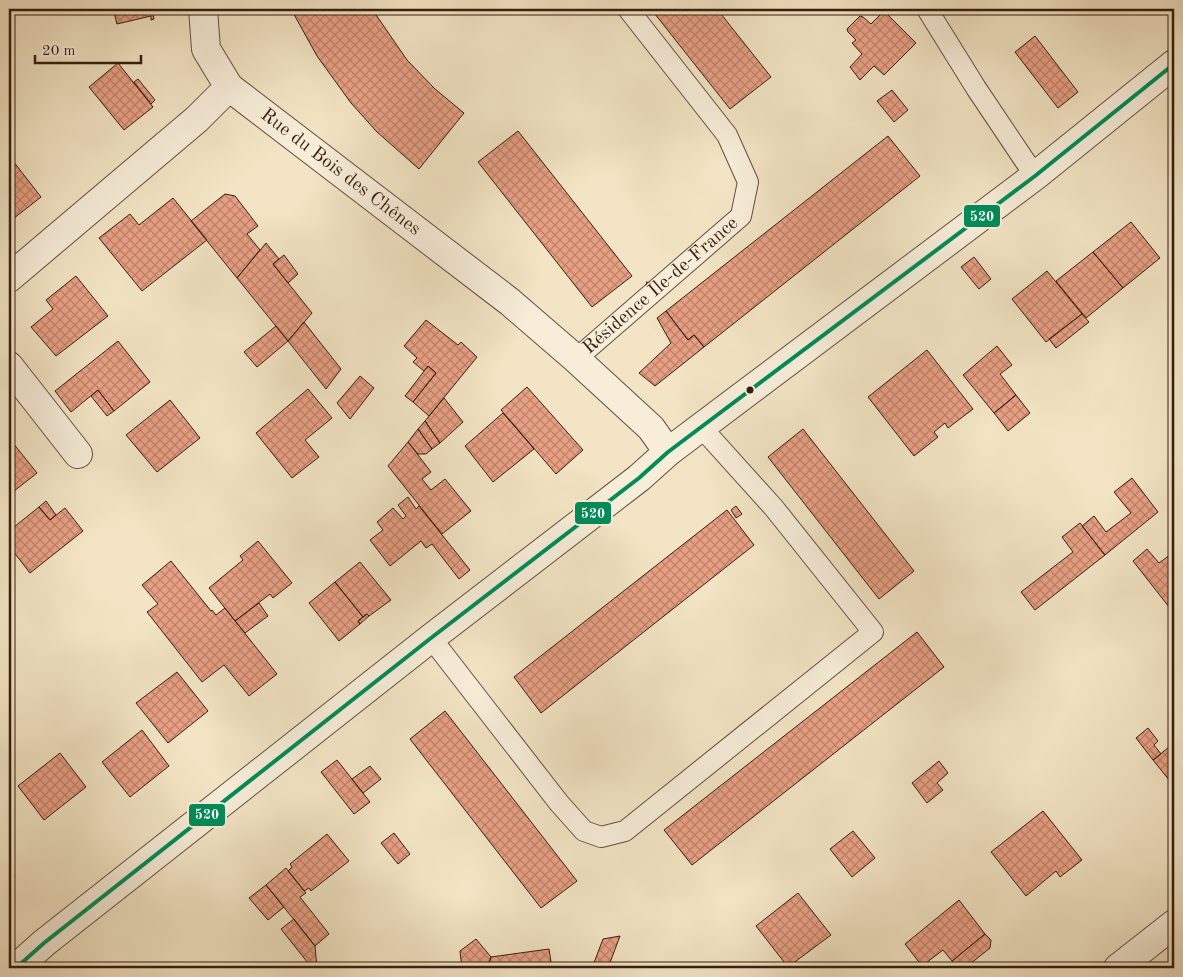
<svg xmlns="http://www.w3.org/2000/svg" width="1183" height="977" font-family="'Old Standard TT',serif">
<defs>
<pattern id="building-cross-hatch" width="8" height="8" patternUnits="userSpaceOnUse" patternTransform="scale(1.25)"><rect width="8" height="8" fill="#e8a084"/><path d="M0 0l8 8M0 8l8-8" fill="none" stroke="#bd826a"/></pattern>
</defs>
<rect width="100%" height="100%" fill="#f2e4c4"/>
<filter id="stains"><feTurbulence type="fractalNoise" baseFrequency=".004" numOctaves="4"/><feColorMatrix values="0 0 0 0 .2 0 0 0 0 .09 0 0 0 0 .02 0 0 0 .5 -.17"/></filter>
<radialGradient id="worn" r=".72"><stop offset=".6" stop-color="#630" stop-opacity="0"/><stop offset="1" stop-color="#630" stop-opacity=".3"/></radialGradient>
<path fill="url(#building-cross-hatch)" stroke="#351e0f" d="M 113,9 L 152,9 L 154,19 L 151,20 L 151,16 L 117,24 Z
M 291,9 L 372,9 L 407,60 L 435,89 L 464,113 L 419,169 L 377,132 L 351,103 L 317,56 Z
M 651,9 L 717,9 L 771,77 L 730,109 Z
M 884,11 L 916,43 L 884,75 L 874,66 L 860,80 L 850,67 L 862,54 L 852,43 L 856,40 L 848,32 L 847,29 L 860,16 L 863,17 L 871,24 Z
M 1035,36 L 1078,92 L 1058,108 L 1015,52 Z
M 118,63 L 153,107 L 124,130 L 89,87 Z
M 138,79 L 155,100 L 151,104 L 134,82 Z
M 892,90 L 908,110 L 894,122 L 877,101 Z
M 518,131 L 632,276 L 592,307 L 478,162 Z
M 888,136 L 920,176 L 704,347 L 694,335 L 688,340 L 666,311 Z
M 13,161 L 41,197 L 9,222 L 9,164 Z
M 225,194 L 235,196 L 258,226 L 247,234 L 260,250 L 237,278 L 191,221 Z
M 173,198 L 207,240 L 142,291 L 99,238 L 130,214 L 139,225 Z
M 1131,222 L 1160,258 L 1123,288 L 1093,252 Z
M 266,243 L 279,259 L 273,264 L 312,313 L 288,341 L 237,278 Z
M 1093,252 L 1123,288 L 1086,318 L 1056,281 Z
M 284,255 L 298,274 L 288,283 L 273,264 Z
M 974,257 L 991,279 L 979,289 L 961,267 Z
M 1047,271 L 1082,314 L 1046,342 L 1012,299 Z
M 76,276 L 108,316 L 56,356 L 31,327 L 53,309 L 46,300 Z
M 666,311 L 688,340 L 694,335 L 704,347 L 655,386 L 639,373 L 671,343 L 657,318 Z
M 1082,314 L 1089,322 L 1056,348 L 1049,339 Z
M 426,320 L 458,345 L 461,342 L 477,357 L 429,416 L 413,402 L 436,373 L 428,366 L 424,371 L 413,362 L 417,358 L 404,346 Z
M 304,322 L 341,369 L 326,389 L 288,341 Z
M 276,326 L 288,341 L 257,367 L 244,352 Z
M 118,341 L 150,382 L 114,411 L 98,390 L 71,412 L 55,391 Z
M 997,346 L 1012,365 L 1000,374 L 1016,395 L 994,413 L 963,375 Z
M 927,350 L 973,409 L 948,428 L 945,423 L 934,432 L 938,437 L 914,456 L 868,397 Z
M 428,366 L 436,373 L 413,402 L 405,396 Z
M 360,376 L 374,388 L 350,419 L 337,403 Z
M 527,387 L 583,450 L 556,474 L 501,410 Z
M 308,389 L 332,418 L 305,440 L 319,457 L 292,478 L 256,433 Z
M 98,390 L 114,411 L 107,416 L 91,396 Z
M 1016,395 L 1030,413 L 1008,431 L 994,413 Z
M 444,398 L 463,422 L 440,443 L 425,421 Z
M 170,400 L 200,438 L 157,472 L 126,435 Z
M 503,413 L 534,449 L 493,482 L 465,446 Z
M 425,421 L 440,443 L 432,449 L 418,429 Z
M 418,429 L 432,449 L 426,454 L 418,454 L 408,442 Z
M 803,429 L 914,571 L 879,599 L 768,457 Z
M 9,438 L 37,473 L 9,495 Z
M 408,442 L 431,472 L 422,479 L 431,490 L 445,479 L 471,511 L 442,534 L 388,466 Z
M 1132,478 L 1158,512 L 1105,555 L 1082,526 L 1094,516 L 1106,532 L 1131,513 L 1114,492 Z
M 408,497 L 416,509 L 419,506 L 470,570 L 459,579 L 432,544 L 426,548 L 421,541 L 390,566 L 370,540 L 383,530 L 377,522 L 393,508 L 403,519 L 406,516 L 398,505 Z
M 46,501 L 56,515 L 50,520 L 39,507 Z
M 736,506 L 742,514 L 736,518 L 731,510 Z
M 39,507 L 50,520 L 65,508 L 83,531 L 30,573 L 9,546 L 9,531 Z
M 727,510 L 754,545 L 541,713 L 514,677 Z
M 1080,523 L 1105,555 L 1035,610 L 1021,592 L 1073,552 L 1062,537 Z
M 258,541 L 292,583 L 273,598 L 270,594 L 235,621 L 209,588 L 243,560 L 240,556 Z
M 1147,549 L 1159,563 L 1174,552 L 1174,610 L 1173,612 L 1133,561 Z
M 171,561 L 211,611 L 212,610 L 216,615 L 225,608 L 277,674 L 249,696 L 224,665 L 202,682 L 147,612 L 158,604 L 142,585 Z
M 360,562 L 391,600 L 369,616 L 367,614 L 363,617 L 335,582 Z
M 335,582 L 363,617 L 358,621 L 360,624 L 339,641 L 309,603 Z
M 259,603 L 268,616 L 245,633 L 235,621 Z
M 367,614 L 369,616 L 360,624 L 358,621 Z
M 917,632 L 944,667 L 692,865 L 664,830 Z
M 177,672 L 208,711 L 168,743 L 136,703 Z
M 445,711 L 577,881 L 541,908 L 410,739 Z
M 1148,728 L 1158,741 L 1154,745 L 1161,754 L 1153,760 L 1136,738 Z
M 142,730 L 169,766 L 130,797 L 102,762 Z
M 1174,743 L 1174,786 L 1153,760 Z
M 60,753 L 86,787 L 44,820 L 18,786 Z
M 337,760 L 370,802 L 354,814 L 321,772 Z
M 939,761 L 948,773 L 937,783 L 943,790 L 927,803 L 912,783 Z
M 370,766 L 381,779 L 363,793 L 352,779 Z
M 1043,811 L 1082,860 L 1060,877 L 1056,871 L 1026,896 L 991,852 Z
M 853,831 L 875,858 L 852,877 L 830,849 Z
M 394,833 L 410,854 L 398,864 L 381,843 Z
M 327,834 L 349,861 L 311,891 L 309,888 L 304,891 L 288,871 L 292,867 L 290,864 Z
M 9,867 L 15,876 L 9,881 Z
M 286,868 L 306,893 L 300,897 L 329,934 L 315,946 L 266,885 Z
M 266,885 L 284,907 L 268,920 L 249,898 Z
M 798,893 L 831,935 L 788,967 L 756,926 Z
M 959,900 L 985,934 L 952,961 L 943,950 L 922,966 L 905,944 Z
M 294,919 L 315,946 L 317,968 L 294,968 L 293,964 L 308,963 L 281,929 Z
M 985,934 L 991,940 L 990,948 L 965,968 L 957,967 L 952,961 Z
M 620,936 L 608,968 L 592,968 L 603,939 Z
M 476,939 L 491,957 L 487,968 L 462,968 L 460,951 Z
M 549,949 L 552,968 L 487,968 L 491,957 Z"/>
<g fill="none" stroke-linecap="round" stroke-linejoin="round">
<defs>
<g id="service">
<path d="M 927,9 L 976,88 L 1035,176"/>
<path id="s1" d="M 576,359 L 741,216 L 748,182 L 727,135 L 628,9"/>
<path d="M 431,638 L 559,803 L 584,831 L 601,837 L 625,831 L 873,632 L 774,508 L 701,427"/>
</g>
<g id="minor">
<path id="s2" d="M 203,9 L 206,49 L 229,87 L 510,302 L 576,359 L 651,428 L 668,452"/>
<path d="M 9,278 L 197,119 L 229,87"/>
<path d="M 9,366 L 78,454"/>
<path d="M 16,968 L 44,943 L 431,638 L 639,478 L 668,452 L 1035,176 L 1174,64"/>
<path d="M 1118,968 L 1174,924"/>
</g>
</defs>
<use href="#service" stroke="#64503c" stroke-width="22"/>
<use href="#minor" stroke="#64503c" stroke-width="30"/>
<use href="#service" stroke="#f7edd9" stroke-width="20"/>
<use href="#minor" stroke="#f7edd9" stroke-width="28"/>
<defs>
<path id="bus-1" d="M 16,968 L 44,943 L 431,638 L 639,478 L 668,452 L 1035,176 L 1174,64"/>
</defs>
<use href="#bus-1" stroke="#f7edd9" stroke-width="8"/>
<use href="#bus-1" stroke="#008c59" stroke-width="4"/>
</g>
<circle fill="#351e0f" stroke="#f7edd9" stroke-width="2" cx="750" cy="390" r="4.5"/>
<g text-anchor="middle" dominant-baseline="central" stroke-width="5" stroke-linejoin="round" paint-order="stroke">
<g font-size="19" fill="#351e0f" stroke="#f7edd9">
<text stroke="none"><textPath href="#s2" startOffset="225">Rue du Bois des Chênes</textPath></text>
<text stroke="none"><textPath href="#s1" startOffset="112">Résidence Île-de-France</textPath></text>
</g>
</g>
<g stroke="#f7edd9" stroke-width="2">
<rect x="963" y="204" width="38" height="24" rx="5" fill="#008c59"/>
<rect x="574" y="501" width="38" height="24" rx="5" fill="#008c59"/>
<rect x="188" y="803" width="38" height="24" rx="5" fill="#008c59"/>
</g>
<g font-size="14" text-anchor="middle" font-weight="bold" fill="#fff">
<text x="982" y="221">520</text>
<text x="593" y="518">520</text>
<text x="207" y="819">520</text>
</g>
<rect width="1183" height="977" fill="none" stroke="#f2e4c4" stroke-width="30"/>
<rect x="10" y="10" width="1163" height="957" fill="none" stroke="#351e0f" stroke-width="2.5"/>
<rect x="15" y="15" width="1153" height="947" fill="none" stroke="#351e0f"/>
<path d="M35 55v8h106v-8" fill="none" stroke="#351e0f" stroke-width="2.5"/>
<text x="42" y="55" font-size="15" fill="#351e0f" stroke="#f7edd9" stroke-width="4" paint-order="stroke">20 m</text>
<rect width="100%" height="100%" filter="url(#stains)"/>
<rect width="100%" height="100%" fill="url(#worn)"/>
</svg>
